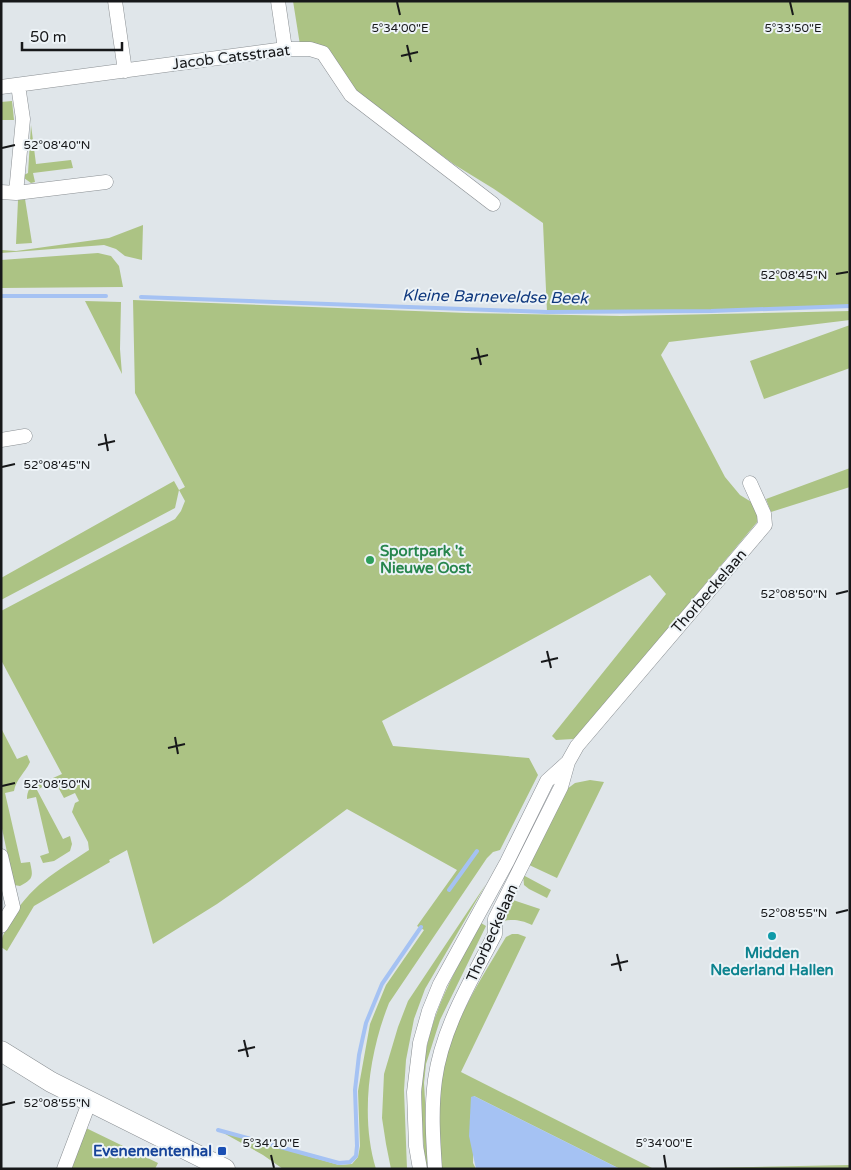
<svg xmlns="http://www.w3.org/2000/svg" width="851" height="1170" font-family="'Varela Round',sans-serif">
<rect width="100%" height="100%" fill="#e0e6ea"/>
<path fill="#acc384" d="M 293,1 L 850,1 L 850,306 L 643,313 L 547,312 L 543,223 L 494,189 L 455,165 L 355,92 L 342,70 L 300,45 Z
M 12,101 L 14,120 L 1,120 L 1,102 Z
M 31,125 L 36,164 L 71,160 L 73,168 L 33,173 L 35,182 L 31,183 L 24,178 L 24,175 L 28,173 Z
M 25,199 L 32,243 L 16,244 L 18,200 Z
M 143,225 L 142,260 L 125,256 L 116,249 L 104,245 L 1,253 L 1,250 L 16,251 L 109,238 Z
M 98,253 L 111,256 L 119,266 L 123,287 L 1,288 L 1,260 Z
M 133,300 L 467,313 L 621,316 L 850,311 L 850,320 L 669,342 L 661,355 L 725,477 L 740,495 L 753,503 L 757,515 L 758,521 L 577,737 L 573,739 L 556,740 L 552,736 L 666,594 L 650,575 L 382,721 L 393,746 L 529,758 L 538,775 L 500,850 L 493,852 L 487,858 L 389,1003 C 369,1053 360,1117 376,1169 L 283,1169 L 263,1155 L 218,1130 L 339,1165 L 352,1164 L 358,1157 L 360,1146 L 358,1091 L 370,1024 L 386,985 L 424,930 L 417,926 L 457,870 L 347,809 L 250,881 L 217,904 L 153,944 L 127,850 L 109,860 L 110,862 L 34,906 L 7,951 L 1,947 C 1,937 5,931 10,922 C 29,886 56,872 89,850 L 88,842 L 72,812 L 75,803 L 79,801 L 75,793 L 64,798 L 53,778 L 62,774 L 1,660 L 1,611 L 175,519 L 181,511 L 185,501 L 179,490 L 185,487 L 135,393 Z
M 85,301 L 121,302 L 120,349 L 122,374 Z
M 850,325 L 850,368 L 764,399 L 750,361 Z
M 850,468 L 850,487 L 771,512 L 766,499 Z
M 174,481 L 179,490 L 175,508 L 1,600 L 1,578 Z
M 1,728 L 17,759 L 27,755 L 30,762 C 25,773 16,779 14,791 L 5,793 L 21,863 L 30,862 C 33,876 34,879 20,886 L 14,885 L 1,824 Z
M 590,780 L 604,782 L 557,878 L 527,864 L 567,789 L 575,783 Z
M 38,782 L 42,783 L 44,786 L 37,790 L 63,839 L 70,836 L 72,844 L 70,851 L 54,861 L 43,863 L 40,856 L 49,853 L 36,797 L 27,799 C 27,791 30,785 38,782 Z
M 523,875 L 551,890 L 547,898 L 529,889 L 524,885 Z
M 486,884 L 425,989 L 414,1019 L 406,1060 L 404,1090 L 407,1169 L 391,1169 L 386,1144 L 382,1118 L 384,1074 L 398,1027 L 408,1001 Z
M 510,899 L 540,909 L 532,925 C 519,919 512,919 498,922 Z
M 481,923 L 486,926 L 440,1020 L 426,1064 L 424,1083 L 429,1169 L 425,1169 C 424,1141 420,1112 422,1084 C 425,1021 452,977 481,923 Z
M 512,934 L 518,934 L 526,937 L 461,1072 L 654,1169 L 620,1169 L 474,1096 L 473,1163 L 476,1169 L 441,1169 C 439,1139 435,1106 441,1076 C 451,1025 479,982 506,937 Z
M 86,1128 L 158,1163 L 155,1169 L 68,1169 Z
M 850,1165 L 850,1169 L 661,1169 Z"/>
<path fill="#a5c2f3" d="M 474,1096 L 620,1169 L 476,1169 L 469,1136 L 471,1097 Z"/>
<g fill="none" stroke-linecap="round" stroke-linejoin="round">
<path stroke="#a5c2f3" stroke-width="4" d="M 1,296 L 106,296
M 141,297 L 547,312 L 711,311 L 850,306
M 449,890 L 477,851
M 218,1130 L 339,1163 L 350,1162 L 356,1156 L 357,1146 L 355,1090 L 359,1055 L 366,1023 L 382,984 L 421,927"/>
<defs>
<path id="street" d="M 115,1 L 125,71
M 278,1 L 285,49
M 1,87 L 285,49 L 310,49 L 323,53 L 351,95 L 493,204
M 1,192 L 16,193 L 106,182
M 16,193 L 23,119 L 18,85
M 1,440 L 25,436
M 1,856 L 13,907 L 1,926
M 64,1169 L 89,1103
M 420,1169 L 416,1146 L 414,1092 L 420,1043 L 429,1011 L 440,984 L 507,862 L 547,781 L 568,762
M 435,1169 C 433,1139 431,1110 435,1080 C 442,1028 471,981 495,934 L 495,919 L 561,787 L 568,762 L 577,746 L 765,525 L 764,514 L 750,483"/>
<path id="secondary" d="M 1,1051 L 51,1082 L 225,1169"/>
</defs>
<use href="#street" stroke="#8a8f93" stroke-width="15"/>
<use href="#secondary" stroke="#8a8f93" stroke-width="21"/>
<use href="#street" stroke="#fff" stroke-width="14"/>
<use href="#secondary" stroke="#fff" stroke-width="20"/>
</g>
<path fill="none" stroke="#17181a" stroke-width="2" d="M 397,2 L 400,15M 790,2 L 793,15M 407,45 L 411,62M 401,56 L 418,52M 2,148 L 15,145M 836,274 L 848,272M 477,348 L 481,365M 471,359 L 488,355M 105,434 L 108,451M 98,445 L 115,441M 2,467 L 15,464M 836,594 L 848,591M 547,651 L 551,668M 541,662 L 558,658M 175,737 L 178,754M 168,748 L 185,744M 2,786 L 15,783M 836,913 L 848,910M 617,954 L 621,971M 611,965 L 628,961M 244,1040 L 248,1057M 238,1051 L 255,1047M 2,1105 L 15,1102M 271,1155 L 274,1168M 664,1155 L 666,1168"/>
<circle fill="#2e9e5b" stroke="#edf3f7" stroke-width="2" cx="370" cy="560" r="5"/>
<circle fill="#0f9aa8" stroke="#edf3f7" stroke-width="2" cx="772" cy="936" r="5"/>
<rect fill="#1a4fb4" stroke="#edf3f7" stroke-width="2" x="217" y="1146" width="10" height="10" rx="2.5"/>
<g text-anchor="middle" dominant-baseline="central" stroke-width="4" stroke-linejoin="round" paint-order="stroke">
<g font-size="15" fill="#17181a" stroke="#edf3f7">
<text transform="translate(231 57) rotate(-7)">Jacob Catsstraat</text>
<text transform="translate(709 591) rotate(-49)">Thorbeckelaan</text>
<text transform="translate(492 933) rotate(-66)">Thorbeckelaan</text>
</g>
<g font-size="15" font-weight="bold" fill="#27864d" stroke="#edf3f7" text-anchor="start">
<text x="380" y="551">Sportpark 't<tspan x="380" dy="17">Nieuwe Oost</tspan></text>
</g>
<g font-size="15" font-weight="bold" fill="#0d838f" stroke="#edf3f7">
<text x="772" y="953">Midden<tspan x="772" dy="17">Nederland Hallen</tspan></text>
</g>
<g font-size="15" font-weight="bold" fill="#164399" stroke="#edf3f7" text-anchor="end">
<text x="212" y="1151">Evenementenhal</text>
</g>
<g font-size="16" font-style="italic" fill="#10397e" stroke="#edf3f7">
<text transform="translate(495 297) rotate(1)">Kleine Barneveldse Beek</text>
</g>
</g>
<g font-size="12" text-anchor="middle" fill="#17181a" stroke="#edf3f7" stroke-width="4" stroke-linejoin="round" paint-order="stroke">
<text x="400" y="32">5°34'00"E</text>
<text x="793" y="32">5°33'50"E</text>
<text x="57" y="149">52°08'40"N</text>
<text x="794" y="279">52°08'45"N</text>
<text x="57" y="469">52°08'45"N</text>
<text x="794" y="598">52°08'50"N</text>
<text x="57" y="788">52°08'50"N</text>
<text x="794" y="917">52°08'55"N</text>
<text x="57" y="1107">52°08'55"N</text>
<text x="271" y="1147">5°34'10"E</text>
<text x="664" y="1147">5°34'00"E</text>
</g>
<rect width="851" height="1170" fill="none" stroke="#17181a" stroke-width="5"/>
<path d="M22 42v8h100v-8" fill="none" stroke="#17181a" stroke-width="2.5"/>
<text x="30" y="42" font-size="15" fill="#17181a" stroke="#edf3f7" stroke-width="4" paint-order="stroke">50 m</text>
</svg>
